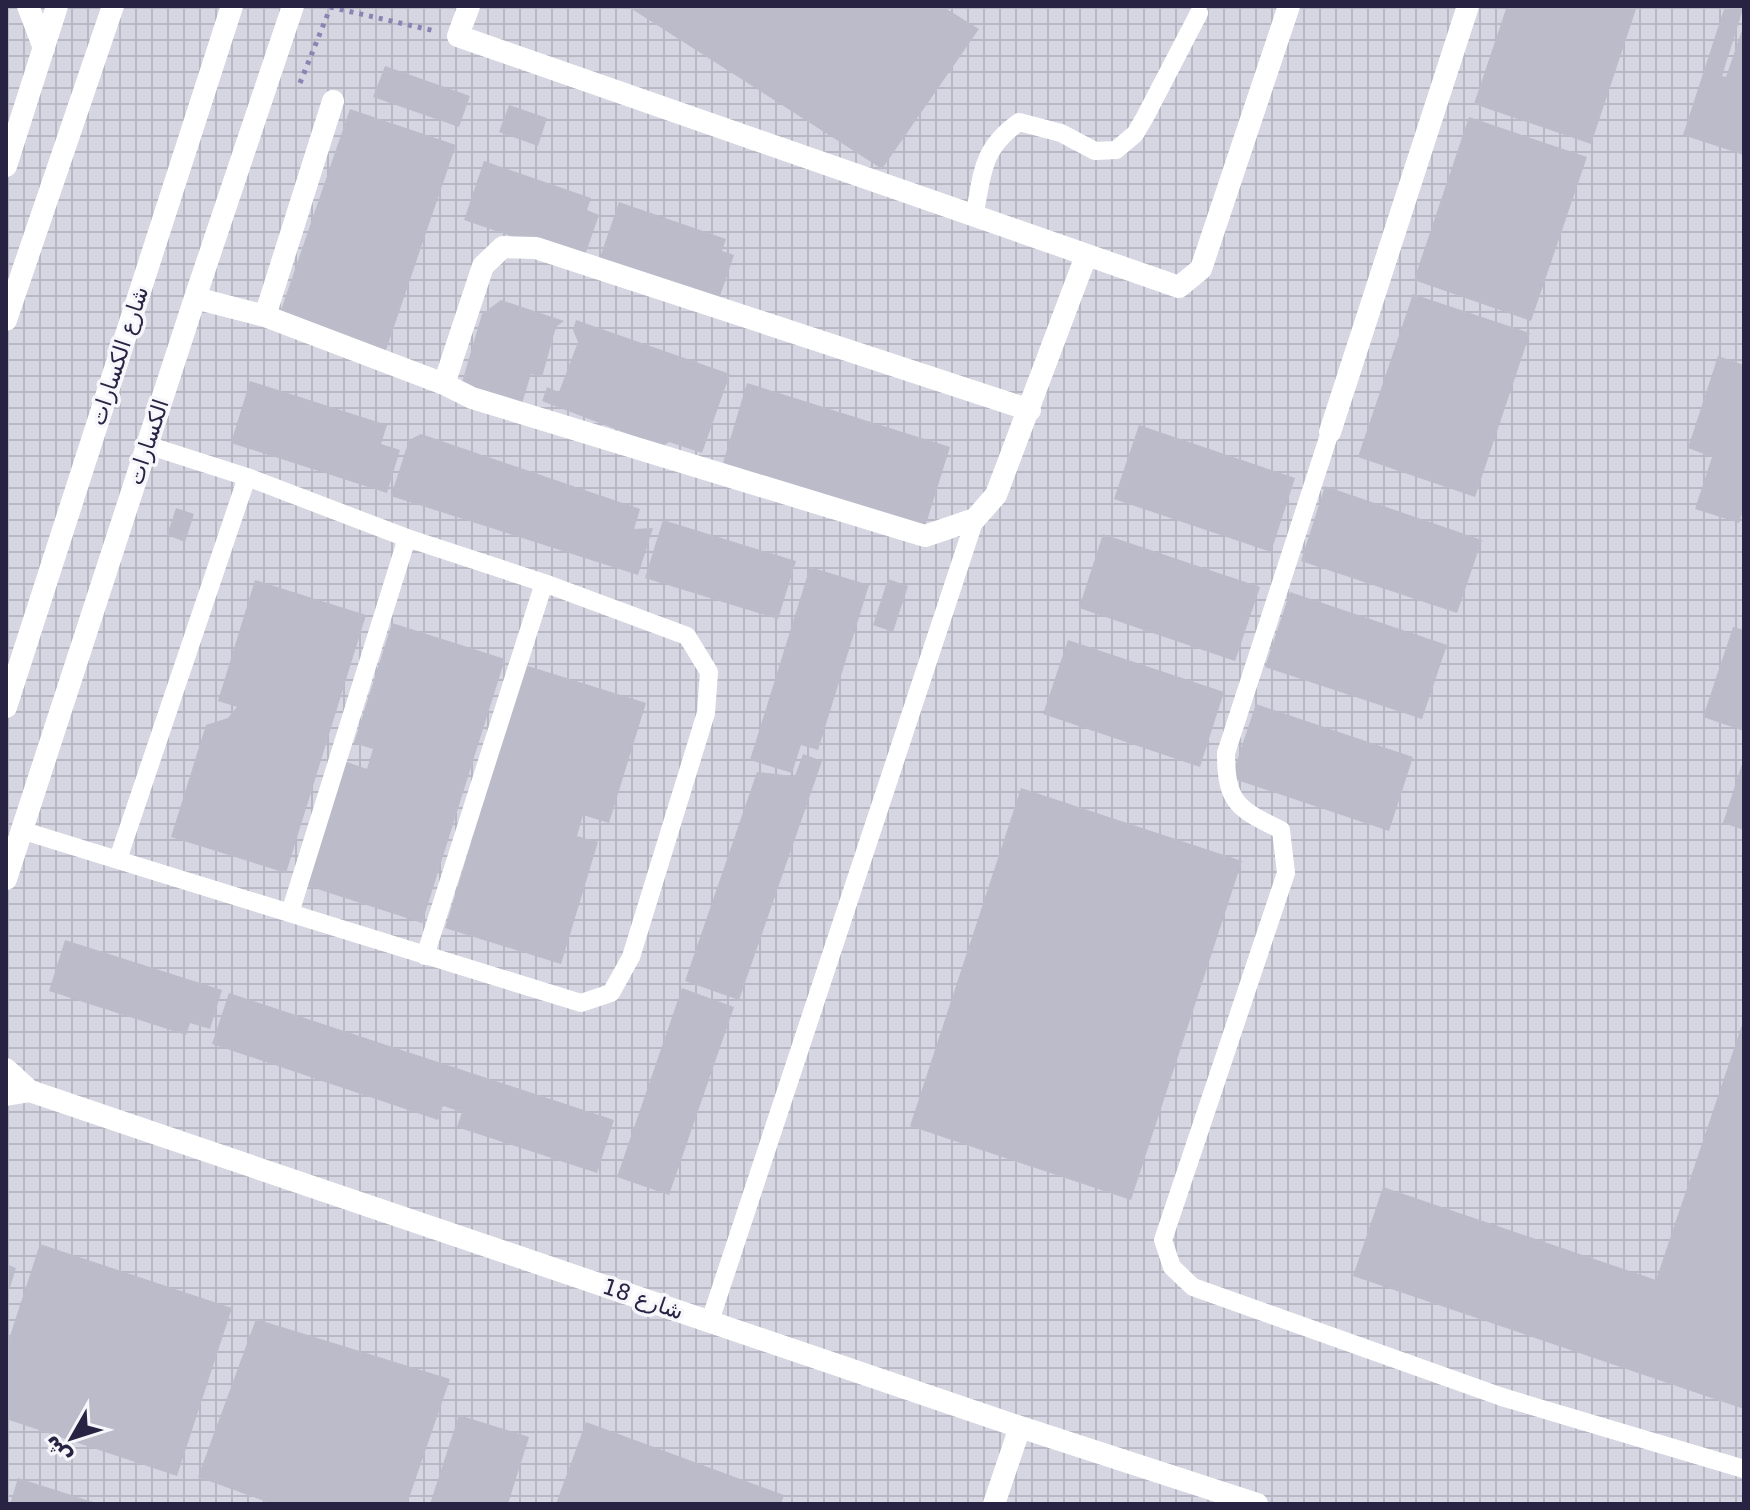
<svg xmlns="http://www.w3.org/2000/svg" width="1750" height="1510" font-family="'DejaVu Sans',Vazirmatn,sans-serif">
<defs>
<pattern id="industrial-grid" width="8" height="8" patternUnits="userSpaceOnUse" patternTransform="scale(2)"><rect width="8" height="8" fill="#d6d6e3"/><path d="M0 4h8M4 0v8" fill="none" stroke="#b8b7c4"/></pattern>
</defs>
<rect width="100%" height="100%" fill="#e5e5ef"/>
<path fill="url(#industrial-grid)" d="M 6,6 L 1744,6 L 1744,1504 L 6,1504 Z"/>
<path fill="#bbbbca" d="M 627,6 L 942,6 L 979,29 L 882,169 Z
M 1507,6 L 1637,6 L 1591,144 L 1474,104 Z
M 1725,6 L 1744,6 L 1722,76 L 1726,77 L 1744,24 L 1744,155 L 1683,135 Z
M 385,66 L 470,96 L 459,127 L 373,97 Z
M 509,105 L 547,118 L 538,146 L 499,132 Z
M 350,109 L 456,145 L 385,353 L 279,316 Z
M 1469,117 L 1587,157 L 1531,321 L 1414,280 Z
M 484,161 L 591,198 L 587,210 L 599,215 L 583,261 L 464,220 Z
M 619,202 L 726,239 L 722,251 L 734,255 L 718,302 L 599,260 Z
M 1413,294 L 1530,333 L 1475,497 L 1358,457 Z
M 501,300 L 564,321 L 556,327 L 542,377 L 531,374 L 521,407 L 460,389 L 482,314 Z
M 576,320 L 730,374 L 702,453 L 669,442 L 662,447 L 542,401 L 547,387 L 559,392 L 578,342 L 573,330 Z
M 1718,356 L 1744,365 L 1744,508 L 1739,523 L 1695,509 L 1712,457 L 1688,448 Z
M 250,381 L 387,425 L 381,444 L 400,450 L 387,493 L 231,443 Z
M 747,383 L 950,447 L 925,527 L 723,463 Z
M 1139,425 L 1295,478 L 1271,552 L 1114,499 Z
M 421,434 L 640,509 L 634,529 L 653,528 L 638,575 L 391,496 L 409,440 Z
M 1325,486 L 1482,540 L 1457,613 L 1301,561 Z
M 176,508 L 194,514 L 185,542 L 167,535 Z
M 663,520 L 796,561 L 778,619 L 645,578 Z
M 1103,534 L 1260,587 L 1235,661 L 1079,608 Z
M 810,567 L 869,585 L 818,750 L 801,745 L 792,773 L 750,760 Z
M 888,579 L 908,586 L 893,632 L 873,625 Z
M 255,580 L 366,615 L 286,873 L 171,837 L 206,725 L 228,718 L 237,707 L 218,701 Z
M 1290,592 L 1447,645 L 1422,719 L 1265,667 Z
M 392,623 L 505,659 L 422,923 L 305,885 L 344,761 L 367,769 L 373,749 L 354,743 Z
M 1733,627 L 1744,630 L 1744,731 L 1703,717 Z
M 1068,640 L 1224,692 L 1200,767 L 1043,714 Z
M 525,665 L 646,703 L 609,823 L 583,815 L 577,836 L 598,842 L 561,964 L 445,928 Z
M 1256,704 L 1413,757 L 1389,831 L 1231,778 Z
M 803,754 L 822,761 L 739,1000 L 685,981 L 757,772 L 795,776 Z
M 1743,761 L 1744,761 L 1744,830 L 1723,823 Z
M 1021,788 L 1242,861 L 1131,1200 L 910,1126 Z
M 65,940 L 222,990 L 210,1029 L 190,1023 L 186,1035 L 49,991 Z
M 682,988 L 734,1007 L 669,1195 L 617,1177 Z
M 229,993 L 614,1120 L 597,1173 L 457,1127 L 462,1112 L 443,1106 L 438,1120 L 212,1044 Z
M 1744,1019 L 1744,1409 L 1353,1276 L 1383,1187 L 1656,1280 Z
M 40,1244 L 232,1308 L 177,1476 L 6,1419 L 6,1348 Z
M 6,1264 L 16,1268 L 7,1297 L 6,1297 Z
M 256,1319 L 450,1379 L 407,1504 L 273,1504 L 198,1477 Z
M 459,1415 L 529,1437 L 508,1504 L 430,1504 Z
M 586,1422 L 784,1495 L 781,1504 L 556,1504 Z
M 18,1478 L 96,1503 L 96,1504 L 10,1504 Z"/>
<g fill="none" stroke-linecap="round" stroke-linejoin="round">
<path stroke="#8a84b3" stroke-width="5" stroke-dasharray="4 6" stroke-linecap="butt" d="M 330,7 L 435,31
M 300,83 L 331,6"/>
<path stroke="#fff" stroke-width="18" d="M 974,217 C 983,174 980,150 1019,122 L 1061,133 L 1095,151 L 1116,150 L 1135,134 L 1145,117 L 1199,13
M 1330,432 L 1226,753 C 1226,803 1238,809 1281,830 L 1286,873 L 1163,1240 L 1172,1267 L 1193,1287 L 1502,1397 L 1744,1469
M 24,831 L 581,1003 L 611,993 L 631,957 L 706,713 L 709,672 L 687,636 L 544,583 L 407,538 L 247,477 L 147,445
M 118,859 L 247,477
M 290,913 L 407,538
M 425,956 L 544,583
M 710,1321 L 975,519"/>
<path stroke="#fff" stroke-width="22" d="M 28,6 L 44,48
M 469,6 L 458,36 L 1179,287 L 1201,269 L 1289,6
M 6,166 L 57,6
M 195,298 L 265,316 L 444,384 L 472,398 L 925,536 L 975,519 L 996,495 L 1086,256
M 265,316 L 333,101
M 444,384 L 483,266 L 503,247 L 536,248 L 1030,410
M 1330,432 L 1468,6
M 6,879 L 195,298 L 293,6
M 6,1069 L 30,1091 L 1020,1427 L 1257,1504
M 6,1095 L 30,1091
M 994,1504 L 1020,1427"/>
<path stroke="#fff" stroke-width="22" d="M 6,320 L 113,6
M 6,707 L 232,6"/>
</g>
<g text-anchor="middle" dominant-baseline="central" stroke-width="7" stroke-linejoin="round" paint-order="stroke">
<g font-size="22" fill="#282342" stroke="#f6f6fb">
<text transform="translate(119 356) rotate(-72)">شارع الكسارات</text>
<text transform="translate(148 442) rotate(-72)">الكسارات</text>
<text transform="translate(643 1299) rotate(19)">شارع 18</text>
</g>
</g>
<rect width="1750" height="1510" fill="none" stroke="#282342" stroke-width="16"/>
<g transform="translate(72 1438) rotate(231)" stroke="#f6f6fb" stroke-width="6" paint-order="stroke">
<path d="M0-6L14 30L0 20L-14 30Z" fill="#282342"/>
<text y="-12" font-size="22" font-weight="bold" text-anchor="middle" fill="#282342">ش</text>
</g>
</svg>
